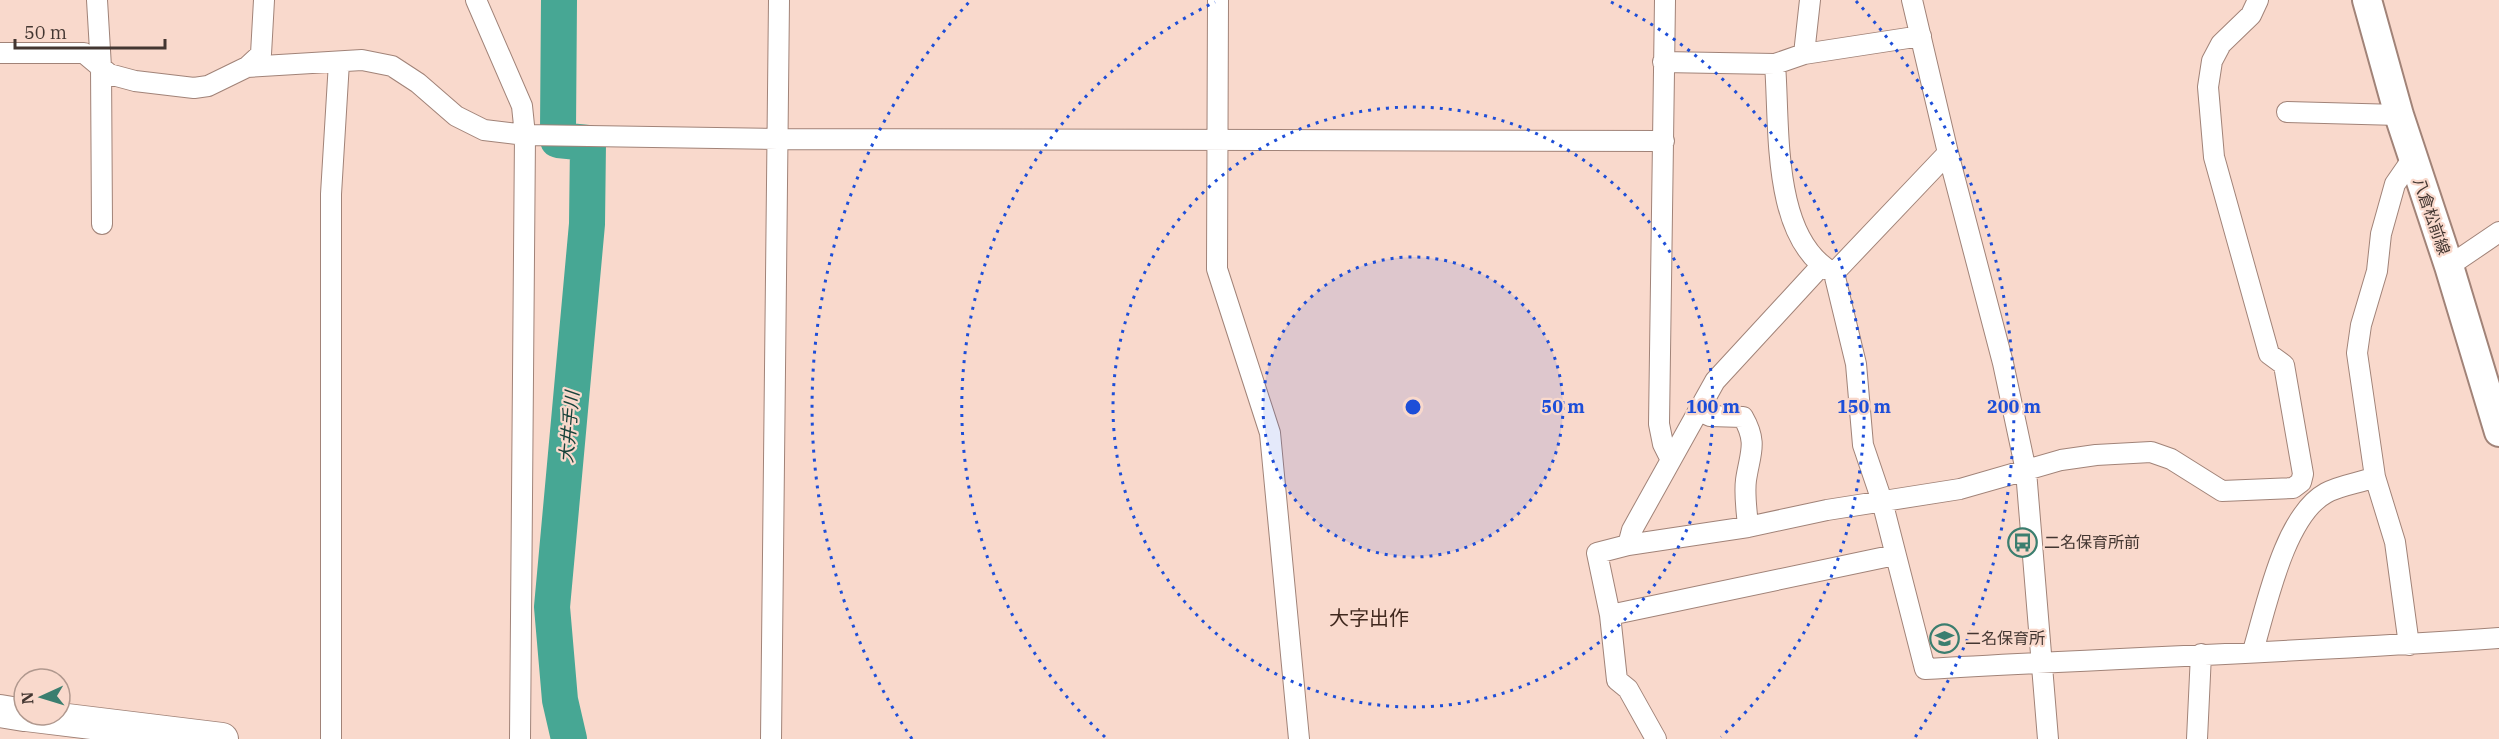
<svg xmlns="http://www.w3.org/2000/svg" width="2499" height="739" font-family="'IBM Plex Serif','Noto Sans JP',serif">
<rect width="100%" height="100%" fill="#f9d9cc"/>
<g fill="none" stroke-linecap="round" stroke-linejoin="round">
<path stroke="#47a794" stroke-width="36" d="M 558,129 L 559,0
M 558,140 L 588,143 L 587,224 L 552,607 L 560,700 L 569,739"/>
<defs>
<path id="minor" d="M 97,0 L 101,67 L 102,224
M 476,0 L 522,106 L 525,135 L 520,739
M 1218,0 L 1217,269 L 1270,433 L 1299,739
M 1665,0 L 1659,424 L 1663,444 L 1670,458
M 1912,0 L 1948,153 L 2003,363 L 2026,471 L 2048,739
M 0,53 L 84,53 L 109,74 L 135,81 L 194,88 L 208,86 L 247,67 L 362,60 L 392,66 L 418,83 L 456,116 L 484,130 L 525,135 L 778,139 L 1664,141
M 1804,54 L 1921,36
M 1663,62 L 1775,64 L 1804,54 L 1810,0
M 1775,64 C 1780,127 1771,240 1834,273 L 1856,364 L 1863,445 L 1882,501 L 1925,669 C 2116,658 2308,652 2499,638
M 247,67 L 261,54 L 264,0
M 2287,112 L 2399,115
M 2449,266 L 2499,232
M 1834,273 L 1948,153
M 1699,411 L 1710,416 L 1743,417 C 1758,443 1750,453 1746,480 C 1744,495 1747,512 1748,527
M 1628,545 L 1748,527 L 1827,510 L 1960,489 L 2061,460 L 2096,455 L 2151,452 L 2171,459 L 2222,491 L 2293,488 L 2301,482 L 2303,474 L 2284,365 L 2269,354 L 2214,157 L 2208,87 L 2212,61 L 2221,44 L 2251,15 L 2258,0
M 1610,615 L 1895,555
M 2409,645 L 2395,542 L 2375,477 L 2357,353 L 2361,325 L 2377,271 L 2381,234 L 2395,184 L 2413,158
M 2253,651 C 2266,608 2284,516 2326,493 C 2340,485 2360,483 2375,477
M 331,739 L 331,194 L 339,62
M 771,739 L 779,0
M 1656,739 L 1628,689 L 1617,680 L 1610,615 L 1597,553 L 1628,545 L 1632,530 L 1715,381 L 1821,266
M 2197,739 L 2201,654"/>
<path id="secondary" d="M 2367,0 L 2399,115 L 2449,266 L 2499,432"/>
<path id="primary" d="M 0,711 L 24,715
M 26,715 L 222,739"/>
</defs>
<use href="#minor" stroke="#a18378" stroke-width="22"/>
<use href="#secondary" stroke="#a18378" stroke-width="32"/>
<use href="#primary" stroke="#a18378" stroke-width="34"/>
<use href="#minor" stroke="#fff" stroke-width="20"/>
<use href="#secondary" stroke="#fff" stroke-width="28"/>
<use href="#primary" stroke="#fff" stroke-width="32"/>
</g>
<circle cx="1413" cy="407" r="150" fill="#1d4ed8" fill-opacity=".12"/>
<g fill="none" stroke="#1d4ed8" stroke-width="3" stroke-dasharray="3 6">
<circle cx="1413" cy="407" r="150"/>
<circle cx="1413" cy="407" r="300"/>
<path d="M1105 737A451 451 0 0 1 1215 2M1611 2A451 451 0 0 1 1721 737"/>
<path d="M912 739A601 601 0 0 1 970 1M1856 1A601 601 0 0 1 1914 739"/>
</g>
<defs>
<symbol id="bus-ring" viewBox="-11 -11 22 22"><circle r="9.5" fill="#f9d9cc" stroke="#3b7e6f" stroke-width="1.5"/><path d="M-5-6H5V4H4V6H2V4H-2V6H-4V4H-5ZM-3.5-4V0h7V-4ZM-3.5 1.2v1.5H-2V1.2ZM2 1.2v1.5H3.5V1.2Z" fill="#3b7e6f"/></symbol>
<symbol id="school-ring" viewBox="-11 -11 22 22"><circle r="9.5" fill="#f9d9cc" stroke="#3b7e6f" stroke-width="1.5"/><path d="M0-5L7-2L0 1L-7-2ZM-4 1L0 2.5L4 1V4Q0 6-4 4Z" fill="#3b7e6f"/></symbol>
</defs>
<g fill-rule="evenodd">
<use href="#bus-ring" x="2006" y="526" width="33" height="33"/>
<use href="#school-ring" x="1928" y="622" width="33" height="33"/>
</g>
<g text-anchor="middle" dominant-baseline="central" stroke-width="4.5" stroke-linejoin="round" paint-order="stroke">
<g font-size="16" fill="#433631" stroke="#f9d9cc">
<text transform="translate(2432 216) rotate(71)">八倉松前線</text>
</g>
<g font-size="16" fill="#433631" stroke="#f9d9cc" text-anchor="start">
<text x="2044" y="542">二名保育所前</text>
<text x="1965" y="638">二名保育所</text>
</g>
<g font-size="18" font-style="italic" fill="#17423a" stroke="#f9d9cc">
<text transform="translate(569 427) rotate(-85)">大井手川</text>
</g>
<g font-size="20" fill="#40281e" stroke="#f9d9cc">
<text x="1369" y="617">大字出作</text>
</g>
</g>
<circle cx="1413" cy="407" r="9" fill="#1d4ed8" stroke="#f9d9cc" stroke-width="3"/>
<g font-size="18" text-anchor="middle" font-weight="bold" fill="#1d4ed8" stroke="#f9d9cc" stroke-width="4.5" stroke-linejoin="round" paint-order="stroke">
<text x="1563" y="413">50 m</text>
<text x="1713" y="413">100 m</text>
<text x="1864" y="413">150 m</text>
<text x="2014" y="413">200 m</text>
</g>
<g transform="translate(42 697) rotate(266)"><circle r="28" fill="#f9d9cc" stroke="#b0988e" stroke-width="1.5"/>
<path d="M0-4.5L10 22L0 15L-10 22Z" fill="#3b7e6f"/>
<text y="-9" font-size="16" font-weight="bold" text-anchor="middle" fill="#433631">N</text>
</g>
<path d="M15 39v9h150v-9" fill="none" stroke="#433631" stroke-width="3"/>
<text x="24" y="39" font-size="18" fill="#433631" stroke="#f9d9cc" stroke-width="4.5" paint-order="stroke">50 m</text>
</svg>
